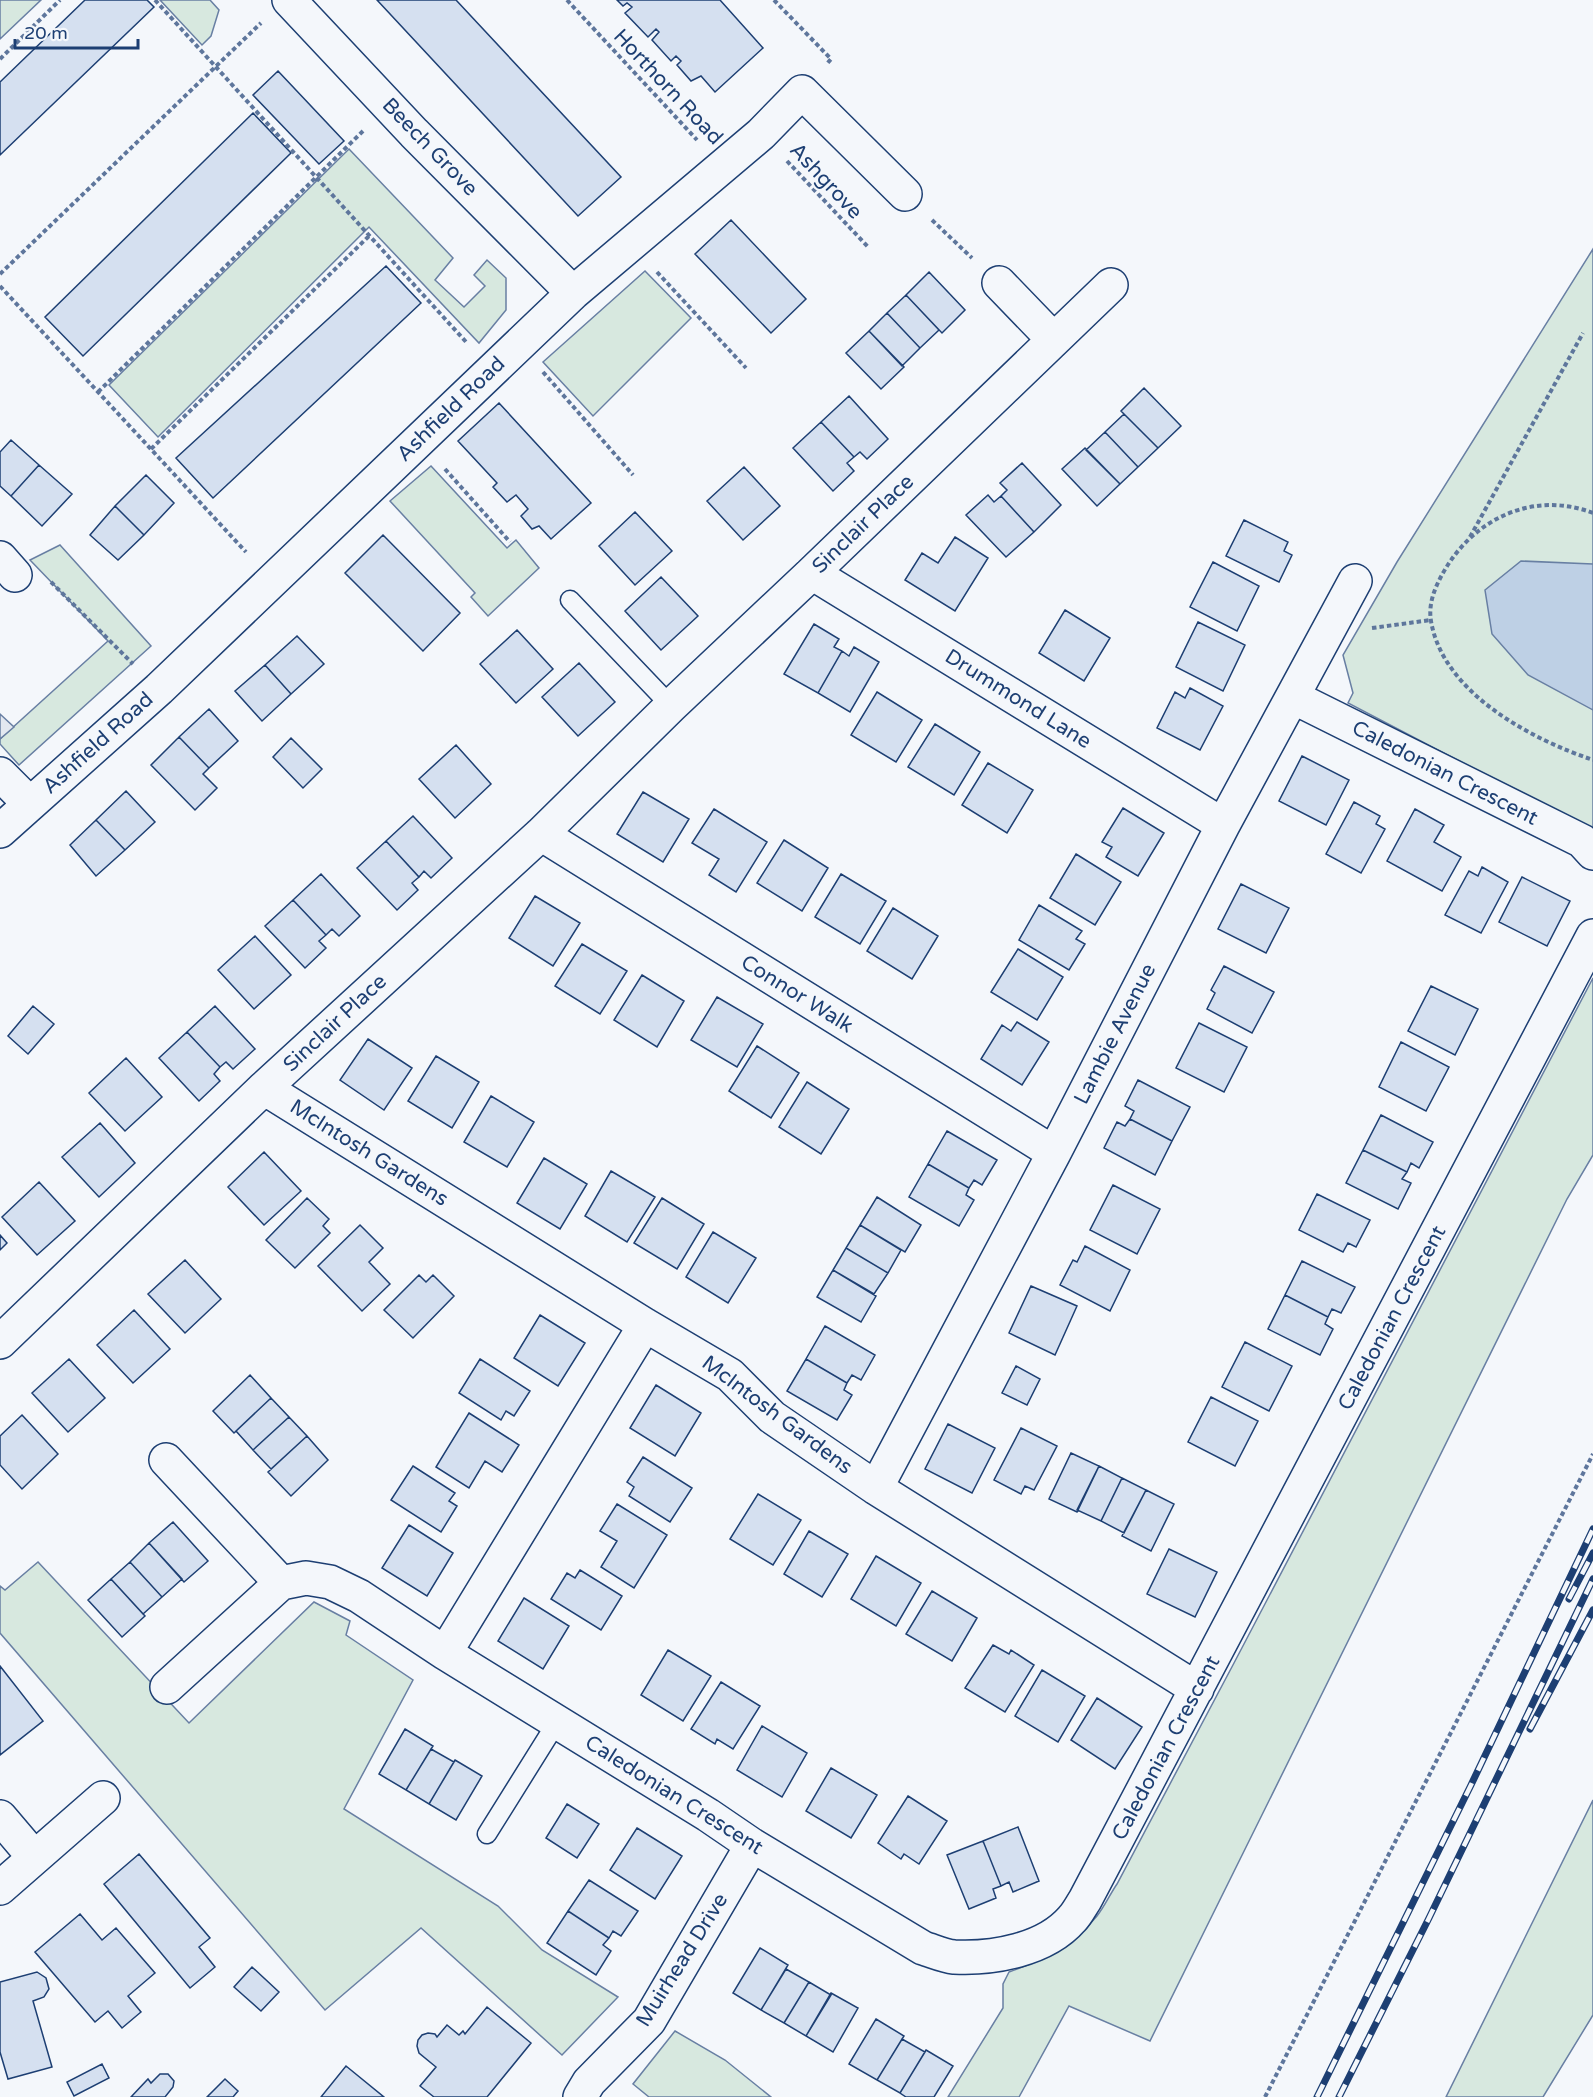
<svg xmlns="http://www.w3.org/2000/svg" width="1593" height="2097" font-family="'Varela Round',sans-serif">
<rect width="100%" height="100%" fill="#f4f7fb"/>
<path fill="#d7e8df" stroke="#687fa3" stroke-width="1.5" d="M 0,0 L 41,0 L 0,39 Z
M 160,0 L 210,0 L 219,10 L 211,36 L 202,45 Z
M 349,149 L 453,258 L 435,280 L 464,307 L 485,286 L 474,275 L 487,260 L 506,278 L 506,310 L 479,343 L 369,227 L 158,437 L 109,385 Z
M 1593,249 L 1593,831 L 1348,703 L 1353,693 L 1343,655 L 1397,562 Z
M 645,271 L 691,318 L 593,416 L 543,362 Z
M 431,466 L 507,548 L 516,540 L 539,568 L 488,616 L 471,597 L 475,593 L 390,501 Z
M 60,545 L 151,646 L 19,765 L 0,744 L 0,739 L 108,641 L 30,560 Z
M 1593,978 L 1593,1155 L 1567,1199 L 1150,2041 L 1069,2006 L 1019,2097 L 948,2097 L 1003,2008 L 1003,1984 L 1009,1972 C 1043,1960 1074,1944 1097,1916 C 1105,1906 1110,1894 1117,1884 L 1234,1663 Z
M 38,1562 L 189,1723 L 314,1602 L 350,1621 L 346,1635 L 413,1680 L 344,1809 L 498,1906 L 542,1950 L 618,1997 L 562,2055 L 421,1928 L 325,2010 L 0,1633 L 0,1586 L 5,1590 Z
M 1593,1800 L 1593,2015 L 1543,2097 L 1446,2097 Z
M 675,2031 L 725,2060 L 771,2097 L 649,2097 L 633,2084 Z"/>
<path fill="#e3e8f0" stroke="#687fa3" stroke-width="1.5" d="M 0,714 L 14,727 L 0,739 Z"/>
<path fill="#bed0e5" stroke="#687fa3" stroke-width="1.5" d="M 1521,561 L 1593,564 L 1593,710 L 1528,675 L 1492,634 L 1485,590 Z"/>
<path fill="#d5e0f0" stroke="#1d3f73" stroke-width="1.5" d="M 85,0 L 147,0 L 154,7 L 0,155 L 0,82 Z
M 377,0 L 456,0 L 621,177 L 578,216 Z
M 617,0 L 720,0 L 763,48 L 715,92 L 701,76 L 691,81 L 677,65 L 681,61 L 676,56 L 671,61 L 652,40 L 659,32 L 656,29 L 648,37 L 625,13 L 632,7 L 627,3 L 623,6 Z
M 278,71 L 344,141 L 319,164 L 253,95 Z
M 253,113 L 291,153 L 83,356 L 45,317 Z
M 731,220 L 806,299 L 771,333 L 695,254 Z
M 386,266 L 421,303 L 213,498 L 176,458 Z
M 929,272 L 965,310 L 942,333 L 906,295 Z
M 906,295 L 939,330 L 920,348 L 887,313 Z
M 887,313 L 920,348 L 902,366 L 869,331 Z
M 869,331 L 904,367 L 881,389 L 846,353 Z
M 1144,388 L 1181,426 L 1158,448 L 1121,411 Z
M 849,396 L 888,439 L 867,459 L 860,452 L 854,457 L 821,422 Z
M 499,403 L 591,503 L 551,539 L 539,526 L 532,529 L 521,516 L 528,509 L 516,495 L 507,502 L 493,487 L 497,483 L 458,441 Z
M 1124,414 L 1158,448 L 1138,467 L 1105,432 Z
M 821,422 L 854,457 L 847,463 L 854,471 L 833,491 L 793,448 Z
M 1105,432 L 1138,467 L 1120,484 L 1086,450 Z
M 11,440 L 39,465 L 11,496 L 0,486 L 0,452 Z
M 1085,448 L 1120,484 L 1097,506 L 1062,469 Z
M 1022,463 L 1061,505 L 1034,532 L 1001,496 L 1007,490 L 1000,483 Z
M 39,465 L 72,494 L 42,526 L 11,496 Z
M 744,467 L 780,506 L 743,540 L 707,501 Z
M 146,475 L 174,503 L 144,535 L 115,506 Z
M 988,495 L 994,502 L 1001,496 L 1034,532 L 1006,557 L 966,515 Z
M 115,506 L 144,535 L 118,560 L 90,535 Z
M 635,512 L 672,551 L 635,585 L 599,546 Z
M 1244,520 L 1288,542 L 1284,551 L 1292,555 L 1279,582 L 1226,556 Z
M 383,535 L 460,613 L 423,651 L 345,573 Z
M 955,537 L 988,558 L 955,611 L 905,580 L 922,553 L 938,563 Z
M 1213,562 L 1259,586 L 1237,631 L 1190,607 Z
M 661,577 L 698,616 L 661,650 L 625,611 Z
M 1065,610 L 1110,638 L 1084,681 L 1039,653 Z
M 1198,622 L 1245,645 L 1223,691 L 1176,667 Z
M 814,624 L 839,639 L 834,647 L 842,651 L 818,693 L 784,674 Z
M 517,630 L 553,669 L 516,703 L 480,664 Z
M 297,636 L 324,664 L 291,694 L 265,665 Z
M 854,647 L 879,662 L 850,712 L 818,693 L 842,651 L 849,656 Z
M 579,663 L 615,702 L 578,736 L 542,697 Z
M 265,665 L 291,694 L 262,721 L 235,691 Z
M 1190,688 L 1223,706 L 1200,750 L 1157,728 L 1175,692 L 1185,698 Z
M 877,692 L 922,720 L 896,762 L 851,735 Z
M 209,709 L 238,741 L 209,768 L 179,737 Z
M 935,724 L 980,752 L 954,795 L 908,767 Z
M 179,737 L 209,768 L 203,774 L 217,788 L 195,810 L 151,765 Z
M 291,738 L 322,769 L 303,788 L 273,757 Z
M 456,745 L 491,784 L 455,818 L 419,779 Z
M 1302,756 L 1349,780 L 1326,825 L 1279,801 Z
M 988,763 L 1033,790 L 1007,833 L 962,805 Z
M 126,791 L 155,822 L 125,850 L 96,820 Z
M 643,792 L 689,819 L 663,862 L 617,834 Z
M 1354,802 L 1380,816 L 1376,824 L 1385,829 L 1361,873 L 1326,854 Z
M 1123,808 L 1164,833 L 1138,876 L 1106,857 L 1112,847 L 1102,842 Z
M 714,809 L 767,842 L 736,892 L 709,875 L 719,859 L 692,843 Z
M 1415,809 L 1444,825 L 1434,842 L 1461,857 L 1442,891 L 1387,861 Z
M 413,816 L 452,858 L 431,878 L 424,871 L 419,877 L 386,841 Z
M 96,820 L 125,850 L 96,876 L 70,845 Z
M 784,840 L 828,868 L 802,911 L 757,883 Z
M 386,841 L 419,877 L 412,883 L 418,890 L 397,910 L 357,868 Z
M 1076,854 L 1121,882 L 1095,925 L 1050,898 Z
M 1482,867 L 1508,882 L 1481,933 L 1445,915 L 1469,871 L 1478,876 Z
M 321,874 L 360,916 L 339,936 L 332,929 L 326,935 L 293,900 Z
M 841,874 L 886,901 L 860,944 L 815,917 Z
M 1522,877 L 1570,901 L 1547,946 L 1499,922 Z
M 1241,884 L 1289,908 L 1266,953 L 1218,929 Z
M 535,896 L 580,923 L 553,966 L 509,938 Z
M 293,900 L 326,935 L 319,941 L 326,948 L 305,968 L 265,926 Z
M 1039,905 L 1082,931 L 1076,939 L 1085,944 L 1069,970 L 1019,940 Z
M 893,908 L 938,936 L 912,979 L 867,951 Z
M 255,936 L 291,975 L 254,1009 L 218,970 Z
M 582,944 L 627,971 L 600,1014 L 555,986 Z
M 1018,949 L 1063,977 L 1037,1020 L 991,992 Z
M 1224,966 L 1274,992 L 1252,1033 L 1207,1009 L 1215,993 L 1211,990 Z
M 642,975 L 684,1001 L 657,1047 L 614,1020 Z
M 1431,986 L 1478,1009 L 1455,1055 L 1408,1031 Z
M 717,997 L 763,1024 L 737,1067 L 691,1040 Z
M 33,1006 L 54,1024 L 28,1054 L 8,1036 Z
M 215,1006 L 255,1049 L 233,1069 L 226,1062 L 220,1067 L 187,1032 Z
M 1017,1022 L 1049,1042 L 1022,1085 L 981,1059 L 1002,1025 L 1011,1031 Z
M 1199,1023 L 1247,1047 L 1224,1092 L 1176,1068 Z
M 187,1032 L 220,1067 L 214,1074 L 220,1081 L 199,1101 L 159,1058 Z
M 368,1039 L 412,1068 L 384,1110 L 340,1080 Z
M 1401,1042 L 1449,1067 L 1426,1111 L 1379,1087 Z
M 757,1046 L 799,1073 L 771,1118 L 729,1091 Z
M 436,1056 L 479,1082 L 452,1128 L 408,1101 Z
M 126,1058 L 162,1097 L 125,1131 L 89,1093 Z
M 1138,1080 L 1190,1107 L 1172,1141 L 1130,1119 L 1134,1111 L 1125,1106 Z
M 807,1082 L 849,1109 L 821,1154 L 779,1127 Z
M 491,1096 L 534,1122 L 507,1167 L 464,1142 Z
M 1381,1115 L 1433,1142 L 1419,1168 L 1411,1163 L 1407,1172 L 1363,1150 Z
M 1130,1119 L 1172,1141 L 1155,1175 L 1104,1148 L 1117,1122 L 1125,1126 Z
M 100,1123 L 135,1163 L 99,1197 L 62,1157 Z
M 947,1131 L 997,1160 L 982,1185 L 974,1180 L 969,1188 L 928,1164 Z
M 1363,1150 L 1407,1172 L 1402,1179 L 1411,1183 L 1398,1209 L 1346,1183 Z
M 264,1152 L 301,1191 L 264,1225 L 228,1187 Z
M 544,1158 L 587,1184 L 560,1229 L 517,1203 Z
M 928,1164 L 969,1188 L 966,1195 L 974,1200 L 959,1226 L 909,1197 Z
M 611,1171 L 655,1197 L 627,1242 L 585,1216 Z
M 39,1182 L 75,1221 L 37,1255 L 2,1217 Z
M 1113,1185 L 1160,1209 L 1137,1254 L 1090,1230 Z
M 1317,1194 L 1370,1220 L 1356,1247 L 1348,1243 L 1343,1252 L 1299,1230 Z
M 877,1197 L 921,1225 L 905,1252 L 860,1225 Z
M 307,1198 L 329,1219 L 323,1226 L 330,1233 L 295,1268 L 266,1240 Z
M 662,1198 L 704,1224 L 677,1269 L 634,1243 Z
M 360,1225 L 383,1248 L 369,1262 L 390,1284 L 362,1311 L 318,1266 Z
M 860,1225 L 901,1250 L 888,1273 L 846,1248 Z
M 713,1232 L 756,1258 L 728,1303 L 686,1277 Z
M 0,1235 L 7,1243 L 0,1250 Z
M 1085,1246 L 1130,1270 L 1110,1311 L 1060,1285 L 1073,1260 L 1077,1262 Z
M 846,1248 L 888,1273 L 874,1294 L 833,1270 Z
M 185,1260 L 221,1299 L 185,1333 L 148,1294 Z
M 1302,1261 L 1355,1287 L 1341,1313 L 1332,1309 L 1328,1317 L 1285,1295 Z
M 833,1270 L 876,1296 L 861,1322 L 817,1297 Z
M 419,1275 L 426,1282 L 433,1275 L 454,1296 L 413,1338 L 384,1310 Z
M 1031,1286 L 1077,1306 L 1055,1355 L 1009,1333 Z
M 1285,1295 L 1328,1317 L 1325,1324 L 1333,1329 L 1320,1355 L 1268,1329 Z
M 134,1310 L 170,1349 L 133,1383 L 97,1345 Z
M 540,1315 L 585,1343 L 558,1386 L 514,1358 Z
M 825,1326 L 875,1355 L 861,1380 L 852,1375 L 847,1383 L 806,1359 Z
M 1245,1342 L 1292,1366 L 1269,1411 L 1222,1387 Z
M 69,1359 L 105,1398 L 68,1432 L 32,1393 Z
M 480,1359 L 530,1391 L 514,1416 L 506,1411 L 501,1420 L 459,1393 Z
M 806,1359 L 847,1383 L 844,1390 L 852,1395 L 837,1420 L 787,1391 Z
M 1016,1366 L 1040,1379 L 1027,1405 L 1002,1393 Z
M 250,1375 L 271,1398 L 234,1433 L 213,1411 Z
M 656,1385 L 701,1413 L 675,1456 L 630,1428 Z
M 1211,1397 L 1258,1421 L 1235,1466 L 1188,1442 Z
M 271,1398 L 289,1417 L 253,1450 L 236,1431 Z
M 469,1413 L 519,1445 L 502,1472 L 485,1461 L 469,1488 L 436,1467 Z
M 22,1415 L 58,1454 L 22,1489 L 0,1465 L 0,1436 Z
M 289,1417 L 307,1436 L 271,1469 L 253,1450 Z
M 948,1424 L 995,1448 L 972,1493 L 925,1469 Z
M 1021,1428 L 1057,1446 L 1034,1490 L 1025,1486 L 1021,1494 L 994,1480 Z
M 307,1436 L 328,1460 L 291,1496 L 268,1472 Z
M 1071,1453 L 1099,1466 L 1077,1512 L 1049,1499 Z
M 643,1457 L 692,1488 L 670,1522 L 629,1496 L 634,1487 L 627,1482 Z
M 413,1466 L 455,1493 L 449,1501 L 457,1506 L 441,1532 L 391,1500 Z
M 1099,1466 L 1122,1478 L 1101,1521 L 1077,1510 Z
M 1122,1478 L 1146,1490 L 1124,1533 L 1101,1521 Z
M 1146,1490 L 1174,1504 L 1151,1551 L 1122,1536 Z
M 758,1494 L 801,1520 L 773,1565 L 730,1539 Z
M 617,1504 L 667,1535 L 634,1588 L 601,1567 L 617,1541 L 600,1531 Z
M 173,1522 L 208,1561 L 184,1582 L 149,1543 Z
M 409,1525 L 453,1553 L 427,1596 L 382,1568 Z
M 809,1531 L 848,1554 L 822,1597 L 784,1574 Z
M 149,1543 L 182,1579 L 162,1597 L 130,1562 Z
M 1169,1549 L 1217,1572 L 1195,1617 L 1147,1594 Z
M 876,1556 L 921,1583 L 896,1626 L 851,1599 Z
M 130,1562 L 162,1597 L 143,1614 L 111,1579 Z
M 580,1570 L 622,1596 L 601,1630 L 551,1599 L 567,1573 L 575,1578 Z
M 111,1579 L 145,1616 L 122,1637 L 88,1600 Z
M 932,1591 L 977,1618 L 952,1661 L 906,1634 Z
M 524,1598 L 569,1626 L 543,1669 L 498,1641 Z
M 993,1645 L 1009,1654 L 1011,1650 L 1034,1665 L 1005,1712 L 965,1688 Z
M 668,1650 L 711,1676 L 683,1721 L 641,1695 Z
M 0,1666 L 43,1721 L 0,1755 Z
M 1042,1670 L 1085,1696 L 1058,1742 L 1015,1716 Z
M 721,1682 L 760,1706 L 733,1749 L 717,1739 L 715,1744 L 691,1729 Z
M 1097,1698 L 1142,1727 L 1115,1769 L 1071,1740 Z
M 762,1726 L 807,1753 L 782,1797 L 737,1770 Z
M 405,1729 L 433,1746 L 406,1790 L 379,1774 Z
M 431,1749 L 454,1762 L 429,1804 L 406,1790 Z
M 455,1760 L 482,1776 L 456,1820 L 429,1804 Z
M 831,1768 L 877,1795 L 851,1838 L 806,1811 Z
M 908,1796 L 947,1821 L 919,1864 L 904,1854 L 901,1859 L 878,1843 Z
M 567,1804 L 599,1824 L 577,1858 L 546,1838 Z
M 1018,1827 L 1039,1881 L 1013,1892 L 1009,1882 L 1001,1886 L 983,1841 Z
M 637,1828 L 682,1856 L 655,1899 L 610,1870 Z
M 983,1841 L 1001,1886 L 993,1889 L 996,1898 L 969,1909 L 947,1855 Z
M 139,1854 L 210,1938 L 199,1947 L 215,1967 L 190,1988 L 104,1884 Z
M 589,1880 L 638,1911 L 621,1936 L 613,1931 L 609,1938 L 568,1911 Z
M 568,1911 L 609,1938 L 603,1945 L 611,1951 L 596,1975 L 547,1943 Z
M 80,1914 L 102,1940 L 116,1928 L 155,1973 L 128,1996 L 141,2012 L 122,2028 L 108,2011 L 95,2022 L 35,1952 Z
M 760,1948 L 788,1965 L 761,2010 L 733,1993 Z
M 252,1967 L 279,1992 L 261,2011 L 234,1987 Z
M 786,1969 L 809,1982 L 784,2023 L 761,2010 Z
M 37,1972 L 46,1978 L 49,1989 L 44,1997 L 33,2001 L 52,2067 L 8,2079 L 0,2052 L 0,1982 Z
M 809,1982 L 831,1995 L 806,2036 L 784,2023 Z
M 831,1993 L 858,2008 L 833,2052 L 806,2036 Z
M 487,2007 L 531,2043 L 487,2097 L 434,2097 L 420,2086 L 436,2067 L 419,2053 L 417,2046 L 418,2040 L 422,2035 L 428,2033 L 435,2034 L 437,2037 L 447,2025 L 459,2035 L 463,2031 L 465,2034 Z
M 876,2019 L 904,2036 L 877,2080 L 849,2064 Z
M 902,2039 L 925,2052 L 900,2093 L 877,2080 Z
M 926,2050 L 953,2066 L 934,2097 L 906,2097 L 900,2093 Z
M 102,2064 L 109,2078 L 74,2096 L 67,2082 Z
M 346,2066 L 384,2097 L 321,2097 Z
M 160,2074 L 168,2074 L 174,2081 L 173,2087 L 165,2097 L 131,2097 L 148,2079 L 151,2083 Z
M 225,2079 L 238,2091 L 233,2097 L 207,2097 Z"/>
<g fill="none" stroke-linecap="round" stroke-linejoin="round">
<defs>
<path id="lane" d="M 570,600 L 671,706
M 487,1834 L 557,1722"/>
<path id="street" d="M 289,0 L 414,133 L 573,293
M 999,283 L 1053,339
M 0,558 L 15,575
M 812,573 L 1223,825
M 1293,697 L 1582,841 L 1593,853
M 0,774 L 30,804
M 0,831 L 159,689 L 573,293 L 761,134 L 802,92 L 905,194
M 541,834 L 1054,1153
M 264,1088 L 645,1325 L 730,1375 L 772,1417 L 876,1488 L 1197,1689
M 0,1342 L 264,1088 L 541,834 L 671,706 L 812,573 L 1111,285
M 166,1460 L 281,1583
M 876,1488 L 1054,1153 L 1223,825 L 1355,581
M 445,1653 L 645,1325
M 167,1687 L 281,1583 L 306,1578 L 330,1582 L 359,1596 L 445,1653 L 708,1815 L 752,1845 L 923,1948 C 933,1951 944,1956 954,1957 C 993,1959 1045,1950 1072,1919 C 1077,1914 1081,1906 1085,1900 L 1593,936
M 0,1817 L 34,1857
M 0,1888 L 103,1798
M 580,2097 L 589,2082 L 649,2021 L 752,1845"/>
</defs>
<use href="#lane" stroke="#1d3f73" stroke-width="21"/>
<use href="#street" stroke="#1d3f73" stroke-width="36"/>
<path stroke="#5e769c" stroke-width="4" stroke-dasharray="4.5 3" stroke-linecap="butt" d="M 155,0 L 467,343
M 567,0 L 697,140
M 774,0 L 831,59 L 826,65
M 0,59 L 60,0
M 787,161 L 869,248
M 932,220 L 972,258
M 657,272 L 746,368
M 0,274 L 261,23
M 0,286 L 246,552
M 543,372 L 633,475
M 98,392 L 363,131
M 151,449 L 369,236
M 445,469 L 510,542
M 1593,513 C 1533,490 1473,519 1443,573 C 1435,587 1428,604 1431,621 C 1443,693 1531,739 1593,760
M 1470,537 L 1583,333
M 51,582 L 133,664
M 1372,628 L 1431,620
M 1265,2097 L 1593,1454"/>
<use href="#lane" stroke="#f4f7fb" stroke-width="18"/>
<use href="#street" stroke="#f4f7fb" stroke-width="33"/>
<defs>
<path id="rail" d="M 1569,1599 L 1593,1553
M 1530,1729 L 1593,1610
M 1317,2097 L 1471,1785 L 1593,1529
M 1339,2097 L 1429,1918 L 1593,1579"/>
</defs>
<use href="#rail" stroke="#1d3f73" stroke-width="7"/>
<use href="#rail" stroke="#f4f7fb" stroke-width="4.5" stroke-dasharray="14" stroke-linecap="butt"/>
</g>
<g text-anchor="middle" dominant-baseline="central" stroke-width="4.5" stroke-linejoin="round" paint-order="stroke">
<g font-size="21" fill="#1d3f73" stroke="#f4f7fb">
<text transform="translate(668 87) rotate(47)">Horthorn Road</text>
<text transform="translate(430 147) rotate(46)">Beech Grove</text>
<text transform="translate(826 181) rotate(47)">Ashgrove</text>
<text transform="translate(451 409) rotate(-44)">Ashfield Road</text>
<text transform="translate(863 524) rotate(-44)">Sinclair Place</text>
<text transform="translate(1018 699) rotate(32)">Drummond Lane</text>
<text transform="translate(98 743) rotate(-42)">Ashfield Road</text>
<text transform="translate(1445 773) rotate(27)">Caledonian Crescent</text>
<text transform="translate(797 994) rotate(32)">Connor Walk</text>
<text transform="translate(335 1023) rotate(-43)">Sinclair Place</text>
<text transform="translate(1115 1034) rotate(-63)">Lambie Avenue</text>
<text transform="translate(369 1153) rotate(32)">McIntosh Gardens</text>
<text transform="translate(1392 1318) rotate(-62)">Caledonian Crescent</text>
<text transform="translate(777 1415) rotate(37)">McIntosh Gardens</text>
<text transform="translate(1166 1748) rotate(-62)">Caledonian Crescent</text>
<text transform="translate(674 1795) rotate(32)">Caledonian Crescent</text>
<text transform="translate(682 1960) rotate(-58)">Muirhead Drive</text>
</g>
</g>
<path d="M15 39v9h123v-9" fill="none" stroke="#1d3f73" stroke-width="3"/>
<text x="24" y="39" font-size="18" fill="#1d3f73" stroke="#f4f7fb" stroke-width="4.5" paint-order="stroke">20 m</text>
</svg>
